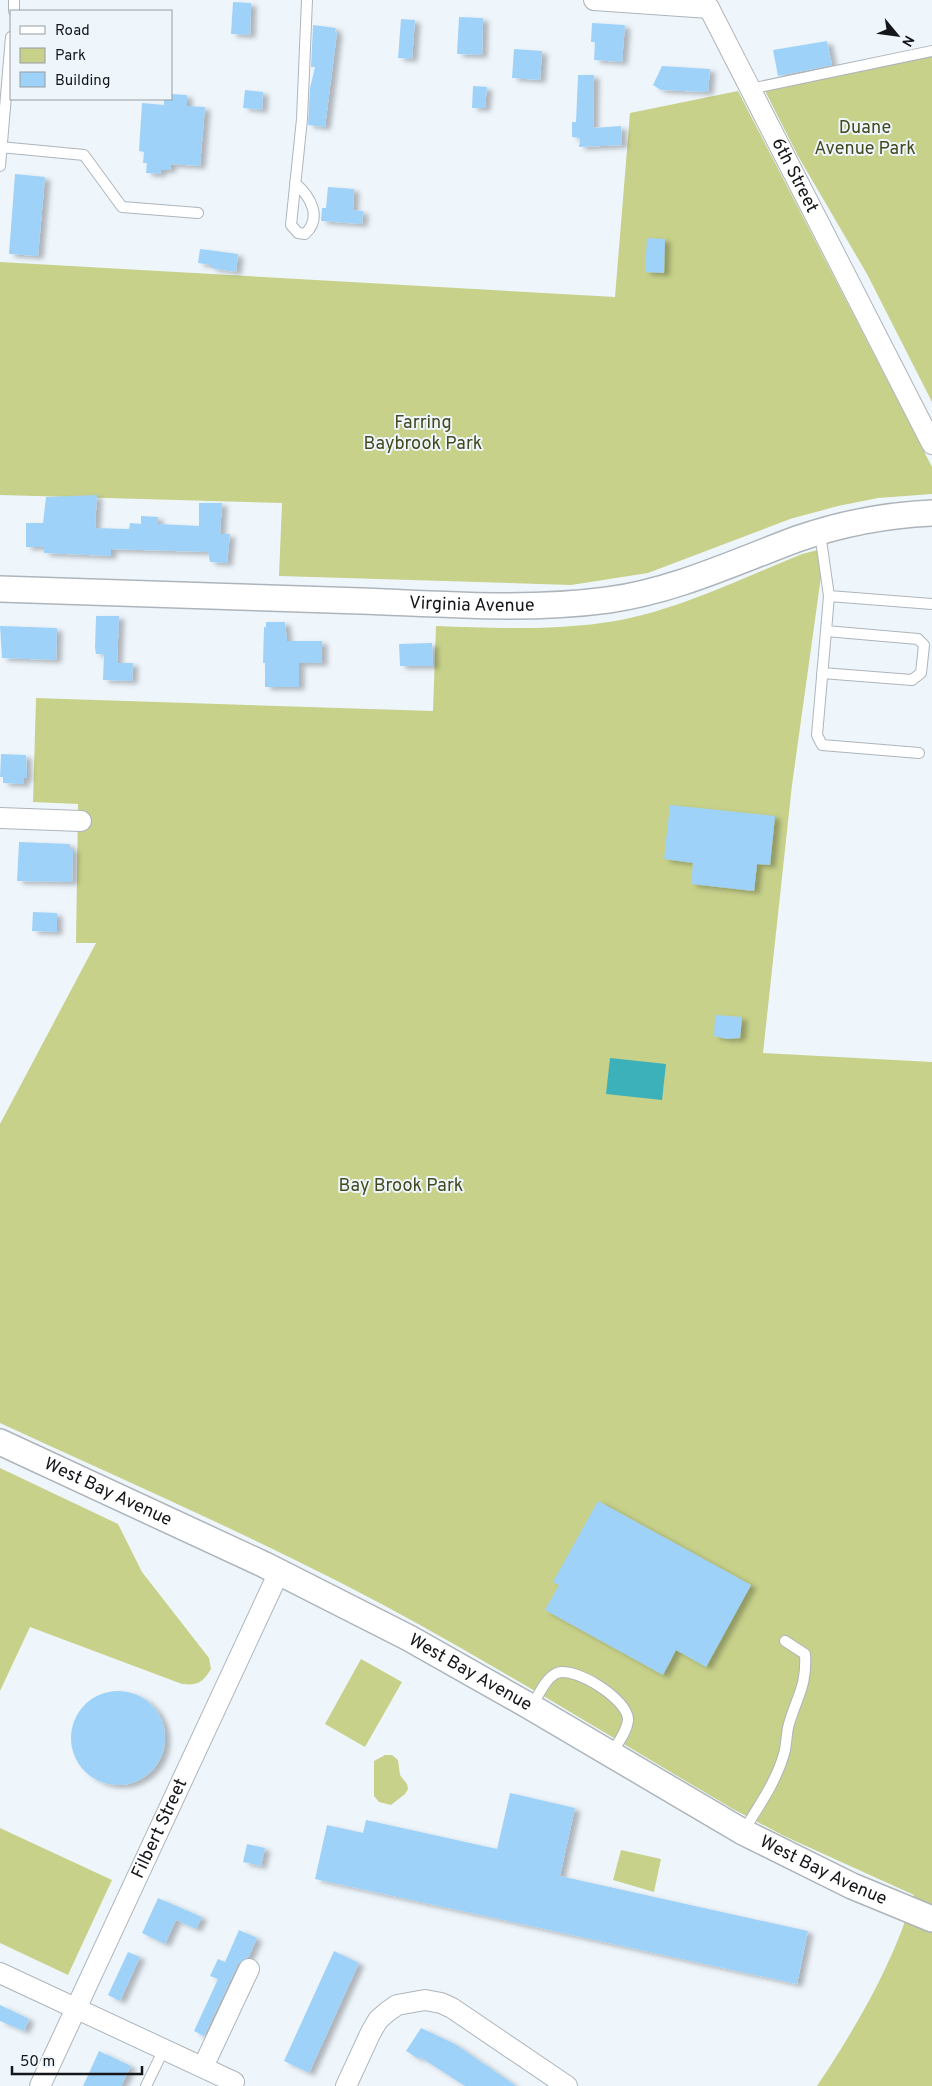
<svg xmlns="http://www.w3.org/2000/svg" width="932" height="2086" font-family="Overpass,sans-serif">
<defs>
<filter id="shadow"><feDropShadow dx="5.5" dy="3" stdDeviation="2.5" flood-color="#0004"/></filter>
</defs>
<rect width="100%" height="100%" fill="#eef6fc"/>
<path fill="#c7d18a" d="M 932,56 L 932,402 L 867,274 L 798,156 L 763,87 Z
M 738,91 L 932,467 L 932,494 L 878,498 L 838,506 L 790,519 L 648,573 L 571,585 L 279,576 L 282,503 L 0,495 L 0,262 L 615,297 L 630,113 Z
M 825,548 L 792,785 L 763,1053 L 932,1062 L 932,2086 L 817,2086 C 857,2026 893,1964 914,1895 L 784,1836 L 733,1809 C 629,1748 526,1684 420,1625 C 285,1550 141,1488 0,1423 L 0,1124 L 96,943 L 76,943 L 78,804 L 33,802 L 36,698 L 433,711 L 436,626 C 496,628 556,631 615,621 C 679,610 742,578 802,554 Z
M 0,1468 L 118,1524 L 142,1572 L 209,1658 L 211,1669 C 203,1682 198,1686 182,1684 L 30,1627 L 0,1691 Z
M 361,1659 L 402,1682 L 365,1747 L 325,1724 Z
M 385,1755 L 392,1755 L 398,1760 L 400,1775 L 407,1784 L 408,1789 L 405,1794 L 391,1805 L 379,1802 L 374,1796 L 374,1761 Z
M 0,1828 L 112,1880 L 68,1975 L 0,1943 Z
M 621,1850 L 661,1859 L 654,1892 L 613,1880 Z"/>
<path fill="#3cb1b9" d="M 610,1058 L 666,1064 L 662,1100 L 606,1094 Z"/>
<path fill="#9fd2f9" filter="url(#shadow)" d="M 233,2 L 251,3 L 250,35 L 231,34 Z
M 459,17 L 483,18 L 482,55 L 457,54 Z
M 401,19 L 415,20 L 412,59 L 398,58 Z
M 592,23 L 625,25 L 622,62 L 594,60 L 595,42 L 591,42 Z
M 313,25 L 336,28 L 335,32 L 337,32 L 325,127 L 308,125 L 310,88 L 315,67 L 311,67 Z
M 827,41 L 832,65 L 778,76 L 773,50 Z
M 514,49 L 542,51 L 540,80 L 512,78 Z
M 662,66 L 710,69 L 708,92 L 661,90 L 653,85 Z
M 578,75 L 594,75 L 593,128 L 621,126 L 622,145 L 579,147 L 580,138 L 572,137 L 572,122 L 576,122 Z
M 473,86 L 487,87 L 485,108 L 472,108 Z
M 245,90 L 263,92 L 262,110 L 243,108 Z
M 171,94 L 187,95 L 187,106 L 205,107 L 200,166 L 171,164 L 170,170 L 161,170 L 160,174 L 146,173 L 147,163 L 143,163 L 144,152 L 139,151 L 142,103 L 164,105 L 164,99 L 171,99 Z
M 15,174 L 45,177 L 38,256 L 9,254 Z
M 328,187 L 354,189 L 353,210 L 363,211 L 362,224 L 321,221 L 322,208 L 326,208 Z
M 647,238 L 665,239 L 664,273 L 645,272 Z
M 200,249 L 238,254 L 236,272 L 211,268 L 211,265 L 198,263 Z
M 97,495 L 95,528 L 129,529 L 130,523 L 141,524 L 141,516 L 158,517 L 158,524 L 199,526 L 199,503 L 222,503 L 220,534 L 230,534 L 227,563 L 210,562 L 208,552 L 111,549 L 111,556 L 44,553 L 44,547 L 26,547 L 26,523 L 43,523 L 46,497 Z
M 96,616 L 119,616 L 117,663 L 133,663 L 132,681 L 103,680 L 104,654 L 96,654 L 95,648 Z
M 266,622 L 285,622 L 287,641 L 322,641 L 322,663 L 299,663 L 299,687 L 265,687 L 265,663 L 263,663 L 264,627 L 266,627 Z
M 0,626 L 57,628 L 56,660 L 2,658 Z
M 432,643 L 433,666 L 400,666 L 399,644 Z
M 1,754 L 26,755 L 27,778 L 24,778 L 24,784 L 3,783 L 3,777 L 0,777 Z
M 670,805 L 775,816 L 770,865 L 757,864 L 754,891 L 691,884 L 693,863 L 664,859 Z
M 19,842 L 70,844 L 70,849 L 73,849 L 72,882 L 17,881 Z
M 33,912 L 57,913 L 57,932 L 32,931 Z
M 715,1015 L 742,1017 L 740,1038 L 727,1039 L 714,1036 Z
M 598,1501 L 751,1585 L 706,1667 L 676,1650 L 663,1675 L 545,1610 L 559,1585 L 553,1582 Z
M71 1738a47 47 0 1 1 94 0a47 47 0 1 1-94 0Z
M 510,1793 L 575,1808 L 560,1876 L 808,1931 L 797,1984 L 315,1879 L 327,1825 L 363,1833 L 366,1820 L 497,1849 Z
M 247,1844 L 265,1848 L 261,1866 L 243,1862 Z
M 158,1898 L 202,1917 L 196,1929 L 176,1920 L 165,1944 L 142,1933 Z
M 239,1930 L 257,1938 L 249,1956 L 238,1964 L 204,2036 L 194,2031 L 218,1979 L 210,1976 L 218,1959 L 225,1962 Z
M 334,1951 L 359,1963 L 309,2073 L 284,2061 Z
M 128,1952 L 140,1957 L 120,2001 L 108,1995 Z
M 0,2005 L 29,2019 L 24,2031 L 0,2021 Z
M 421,2028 L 455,2044 L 516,2086 L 465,2086 L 420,2057 L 419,2059 L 406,2051 Z
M 99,2051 L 131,2066 L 121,2086 L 83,2086 Z"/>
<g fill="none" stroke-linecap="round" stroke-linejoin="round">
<defs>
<path id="service" d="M 14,11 L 14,0
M 750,89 L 932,51
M 0,147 L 84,155 L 122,207 L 198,213
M 0,166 L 11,37
M 295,183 C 310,196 323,217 305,234 L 298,233 L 291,225 L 302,119 L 307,0
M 820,533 L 829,596 L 817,735 L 822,745 L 919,753
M 829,596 L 932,604
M 822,673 L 912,680 L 921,673 L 924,645 L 918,639 L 826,631
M 531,1707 C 538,1697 545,1678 557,1673 C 575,1666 629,1700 628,1720 C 627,1732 617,1744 611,1754
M 743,1832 C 758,1807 776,1782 784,1754 C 787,1744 786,1733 789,1724 C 797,1696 807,1686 805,1654 L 785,1641
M 146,2086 L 164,2049"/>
<g id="minor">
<path d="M 594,0 L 709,8"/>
<path id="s1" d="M 709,8 L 932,444"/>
<path d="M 0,818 L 81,821"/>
<path d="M 0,1973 L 234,2082"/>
<path d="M 203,2067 L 249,1969"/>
<path id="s2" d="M 40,2086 L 279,1572"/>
<path d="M 346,2086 L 371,2032 L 378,2020 L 387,2012 L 397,2005 L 425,2000 L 441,2003 L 452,2008 L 567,2086"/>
</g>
<g id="tertiary">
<path id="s3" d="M 0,589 C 120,593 241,597 361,601 C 443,604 526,611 608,600 C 674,591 735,562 797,539 C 840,524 887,515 932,513"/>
<path id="s4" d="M 0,1442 L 265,1565 L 409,1638 L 531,1707 L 743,1832 L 852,1886 L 932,1919"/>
</g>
</defs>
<use href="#service" stroke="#adb5bb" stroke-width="12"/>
<use href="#minor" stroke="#adb5bb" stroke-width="22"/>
<use href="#tertiary" stroke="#adb5bb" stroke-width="28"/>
<use href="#service" stroke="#fff" stroke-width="10"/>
<use href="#minor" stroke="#fff" stroke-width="20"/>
<use href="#tertiary" stroke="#fff" stroke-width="25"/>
</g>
<g text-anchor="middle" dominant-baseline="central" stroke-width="4" stroke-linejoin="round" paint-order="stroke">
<g font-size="18" fill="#44491f" stroke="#eef6fc">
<text x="865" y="128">Duane<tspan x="865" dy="21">Avenue Park</tspan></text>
<text x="423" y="423">Farring<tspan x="423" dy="21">Baybrook Park</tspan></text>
<text x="401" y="1186">Bay Brook Park</text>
</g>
<g font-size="18" fill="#141619" stroke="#eef6fc">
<text stroke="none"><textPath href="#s1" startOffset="188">6th Street</textPath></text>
<text stroke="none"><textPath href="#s3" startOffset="472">Virginia Avenue</textPath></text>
<text stroke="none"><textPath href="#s4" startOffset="119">West Bay Avenue</textPath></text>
<text stroke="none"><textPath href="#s4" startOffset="524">West Bay Avenue</textPath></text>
<text stroke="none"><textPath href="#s2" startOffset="284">Filbert Street</textPath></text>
<text stroke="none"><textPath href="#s4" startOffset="929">West Bay Avenue</textPath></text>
</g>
</g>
<rect x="10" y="10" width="162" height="90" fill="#eef6fc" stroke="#979ca1"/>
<rect x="20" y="26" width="25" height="8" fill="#ffffff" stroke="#979ca1"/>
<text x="55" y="35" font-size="15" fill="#141619">Road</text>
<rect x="20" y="48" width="25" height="15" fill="#c7d18a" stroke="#979ca1"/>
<text x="55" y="60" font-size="15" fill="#141619">Park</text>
<rect x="20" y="72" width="25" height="15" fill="#9fd2f9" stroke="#979ca1"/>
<text x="55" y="85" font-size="15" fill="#141619">Building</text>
<g transform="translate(897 35) rotate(119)" stroke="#eef6fc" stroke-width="4" paint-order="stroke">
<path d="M0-4L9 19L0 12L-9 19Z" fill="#141619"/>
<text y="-8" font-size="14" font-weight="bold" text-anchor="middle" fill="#141619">N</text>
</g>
<path d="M12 2066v8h130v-8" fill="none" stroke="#141619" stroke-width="2.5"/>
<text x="20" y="2066" font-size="15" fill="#141619" stroke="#eef6fc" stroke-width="4" paint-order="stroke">50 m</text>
</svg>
